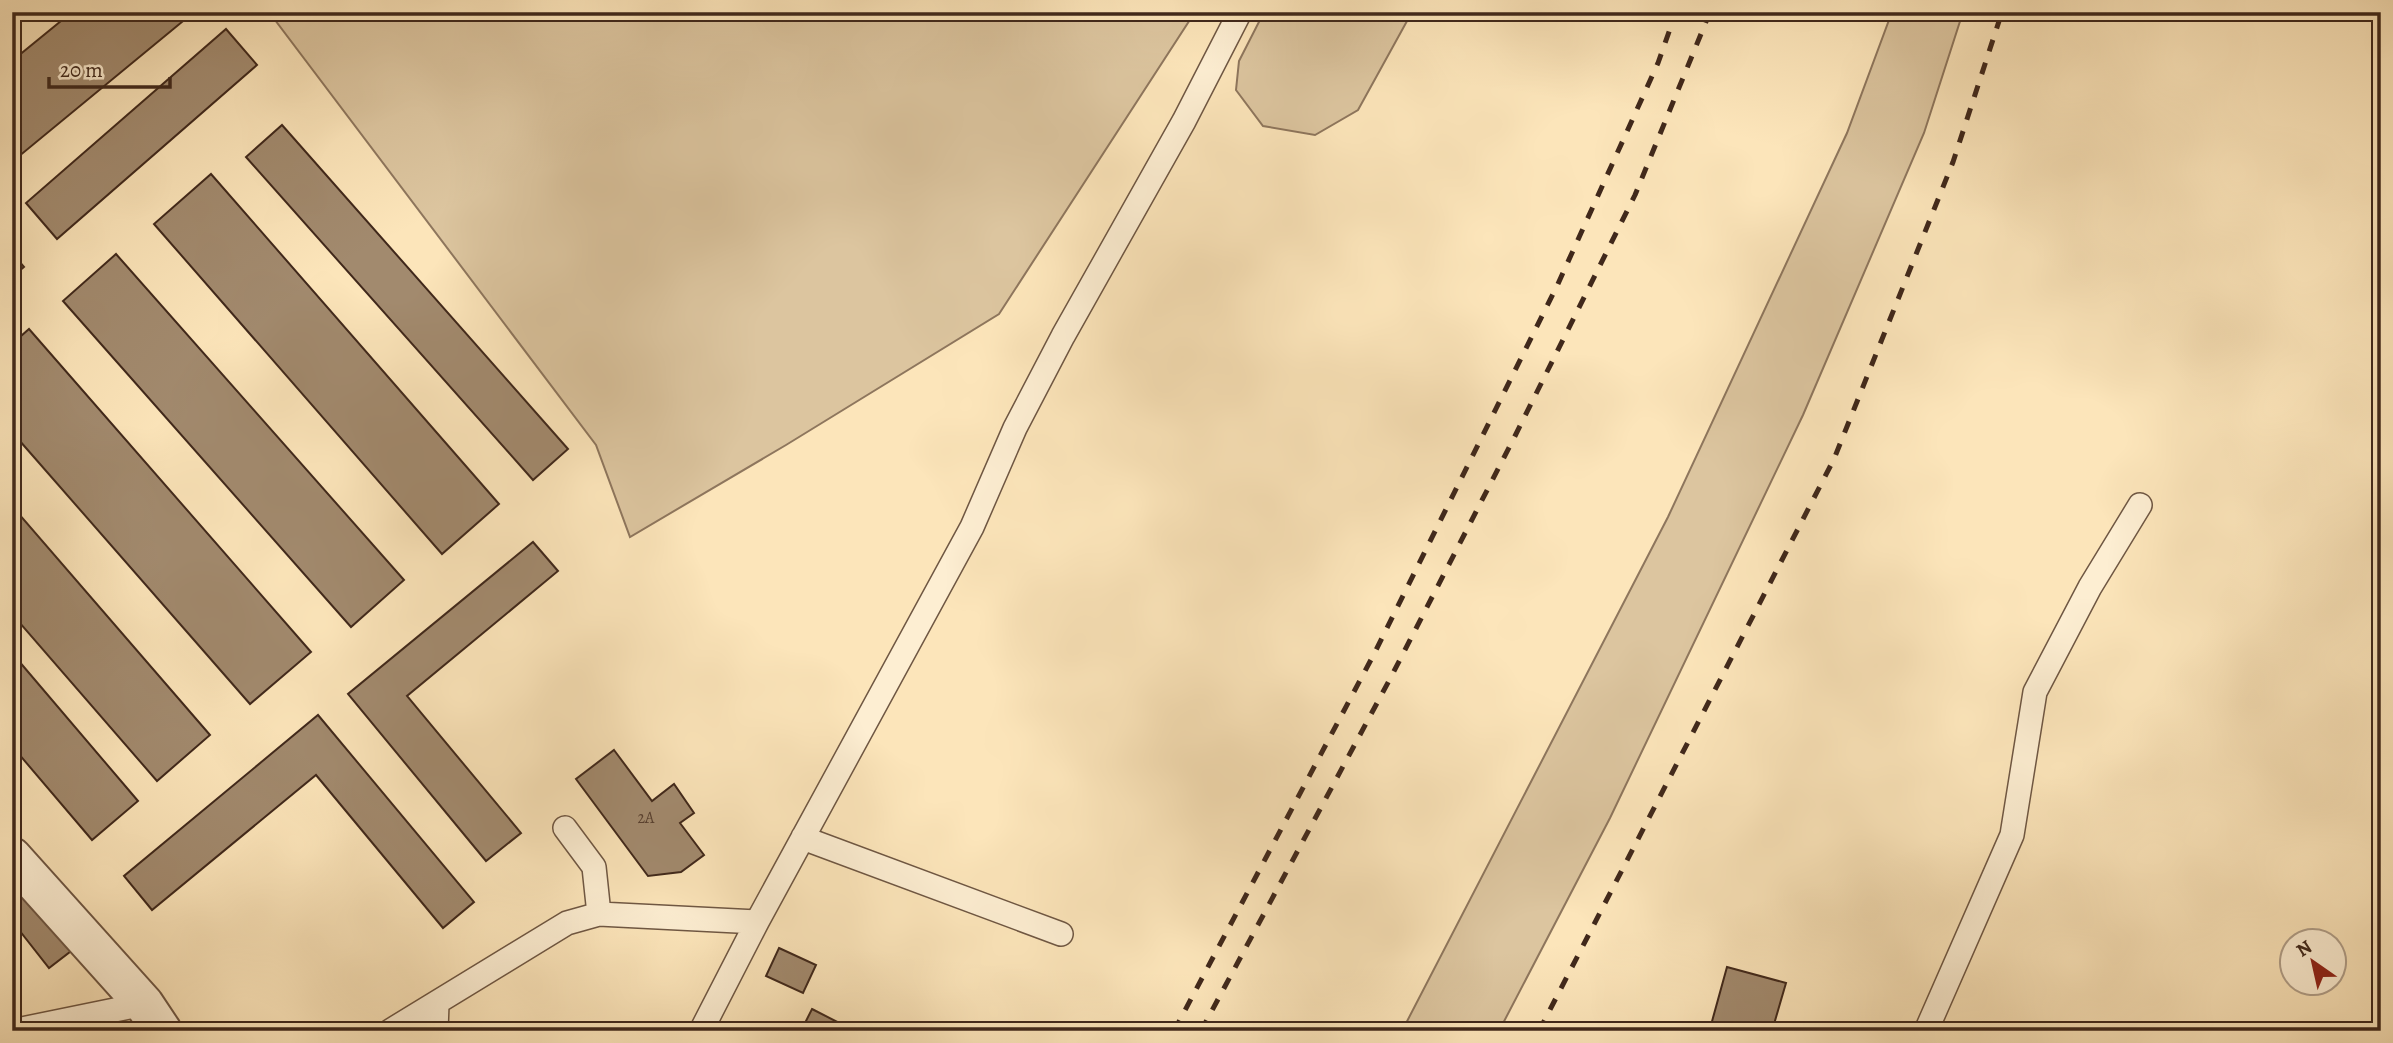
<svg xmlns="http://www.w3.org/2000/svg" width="2393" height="1043" font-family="Alegreya,serif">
<rect width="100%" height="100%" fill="#fce5ba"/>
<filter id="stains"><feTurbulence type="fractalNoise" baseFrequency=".00286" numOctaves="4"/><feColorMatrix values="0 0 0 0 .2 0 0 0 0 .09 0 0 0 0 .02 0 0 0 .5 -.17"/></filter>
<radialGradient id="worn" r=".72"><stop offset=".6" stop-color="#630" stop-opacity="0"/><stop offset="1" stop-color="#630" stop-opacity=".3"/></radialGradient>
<path fill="#dcc59f" stroke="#8e765d" stroke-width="2" d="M 269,12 L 1195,12 L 999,314 L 786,445 L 630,537 L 596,445 Z
M 1264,12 L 1412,12 L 1358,110 L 1315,135 L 1263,126 L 1236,90 L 1239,61 Z
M 1892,12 L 1963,12 L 1924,133 L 1803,415 L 1610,818 L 1499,1031 L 1402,1031 L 1668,517 L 1847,133 Z"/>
<path fill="#a28a6e" stroke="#40281b" stroke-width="2" d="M 72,12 L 194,12 L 12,162 L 12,61 Z
M 226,29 L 257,65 L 57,239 L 26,203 Z
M 282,125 L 568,449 L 533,480 L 246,157 Z
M 211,174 L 499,504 L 442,554 L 154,224 Z
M 12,253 L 24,267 L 12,277 Z
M 116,254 L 404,580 L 351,627 L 63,301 Z
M 29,329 L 311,652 L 250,704 L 12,432 L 12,344 Z
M 12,506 L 210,735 L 157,781 L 12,614 Z
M 533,542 L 558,571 L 407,696 L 521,833 L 486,861 L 348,694 Z
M 12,653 L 138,801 L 92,840 L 12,746 Z
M 318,715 L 474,902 L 443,928 L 316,775 L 152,910 L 124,876 Z
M 614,750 L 652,801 L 674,784 L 694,813 L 680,823 L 704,855 L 681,872 L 648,876 L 576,779 Z
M 28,887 L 75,948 L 49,968 L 12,921 L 12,899 Z
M 779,948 L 816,965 L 803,993 L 766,976 Z
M 1727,967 L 1786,983 L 1772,1031 L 1731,1031 L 1711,1025 Z
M 812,1009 L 855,1031 L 801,1031 Z"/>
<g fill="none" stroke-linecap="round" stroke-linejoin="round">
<defs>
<path id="lane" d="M 565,828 L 594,867 L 599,914
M 803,837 L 811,841 L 1061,934
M 12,1031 L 144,1004
M 390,1031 L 567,923 L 599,914 L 757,922
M 436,1031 L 437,1004
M 701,1031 L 757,922 L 972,527 L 1015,428 L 1063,336 L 1184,121 L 1240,12
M 1926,1031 L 2012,835 L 2035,692 L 2090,587 L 2140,505"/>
<path id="street" d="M 12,857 L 144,1004 L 162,1031"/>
</defs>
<use href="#lane" stroke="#6f5743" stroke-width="26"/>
<use href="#street" stroke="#6f5743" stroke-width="42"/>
<use href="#lane" stroke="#fdeed2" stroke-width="23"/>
<use href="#street" stroke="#fdeed2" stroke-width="38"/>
<path stroke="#40281b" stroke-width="5" stroke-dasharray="12 12" stroke-linecap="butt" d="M 1174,1031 L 1374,654 L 1557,286 L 1658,63 L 1676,12
M 1201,1031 L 1391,677 L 1515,436 L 1635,195 L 1710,12
M 1539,1031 L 1834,459 L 1953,162 L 2002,12"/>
</g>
<g text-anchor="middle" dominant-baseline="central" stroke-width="6" stroke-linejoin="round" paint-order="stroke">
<g font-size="16" fill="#584030">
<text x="646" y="818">2А</text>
</g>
</g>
<rect width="2393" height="1043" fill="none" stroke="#fce5ba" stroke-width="42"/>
<rect x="14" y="14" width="2365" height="1015" fill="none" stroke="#40281b" stroke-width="3.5"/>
<rect x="21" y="21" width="2351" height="1001" fill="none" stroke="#40281b" stroke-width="2"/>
<g transform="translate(2313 962) rotate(326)"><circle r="33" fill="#fdeed2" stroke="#b19f89" stroke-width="2"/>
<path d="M0-5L12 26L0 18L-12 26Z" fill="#8f2418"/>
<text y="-10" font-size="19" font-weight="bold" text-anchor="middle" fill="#40281b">N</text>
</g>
<path d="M49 77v10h121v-10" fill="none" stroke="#40281b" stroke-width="3.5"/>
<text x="60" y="77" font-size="21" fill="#40281b" stroke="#fdeed2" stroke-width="5" paint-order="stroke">20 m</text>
<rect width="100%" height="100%" filter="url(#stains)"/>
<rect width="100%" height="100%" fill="url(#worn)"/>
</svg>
